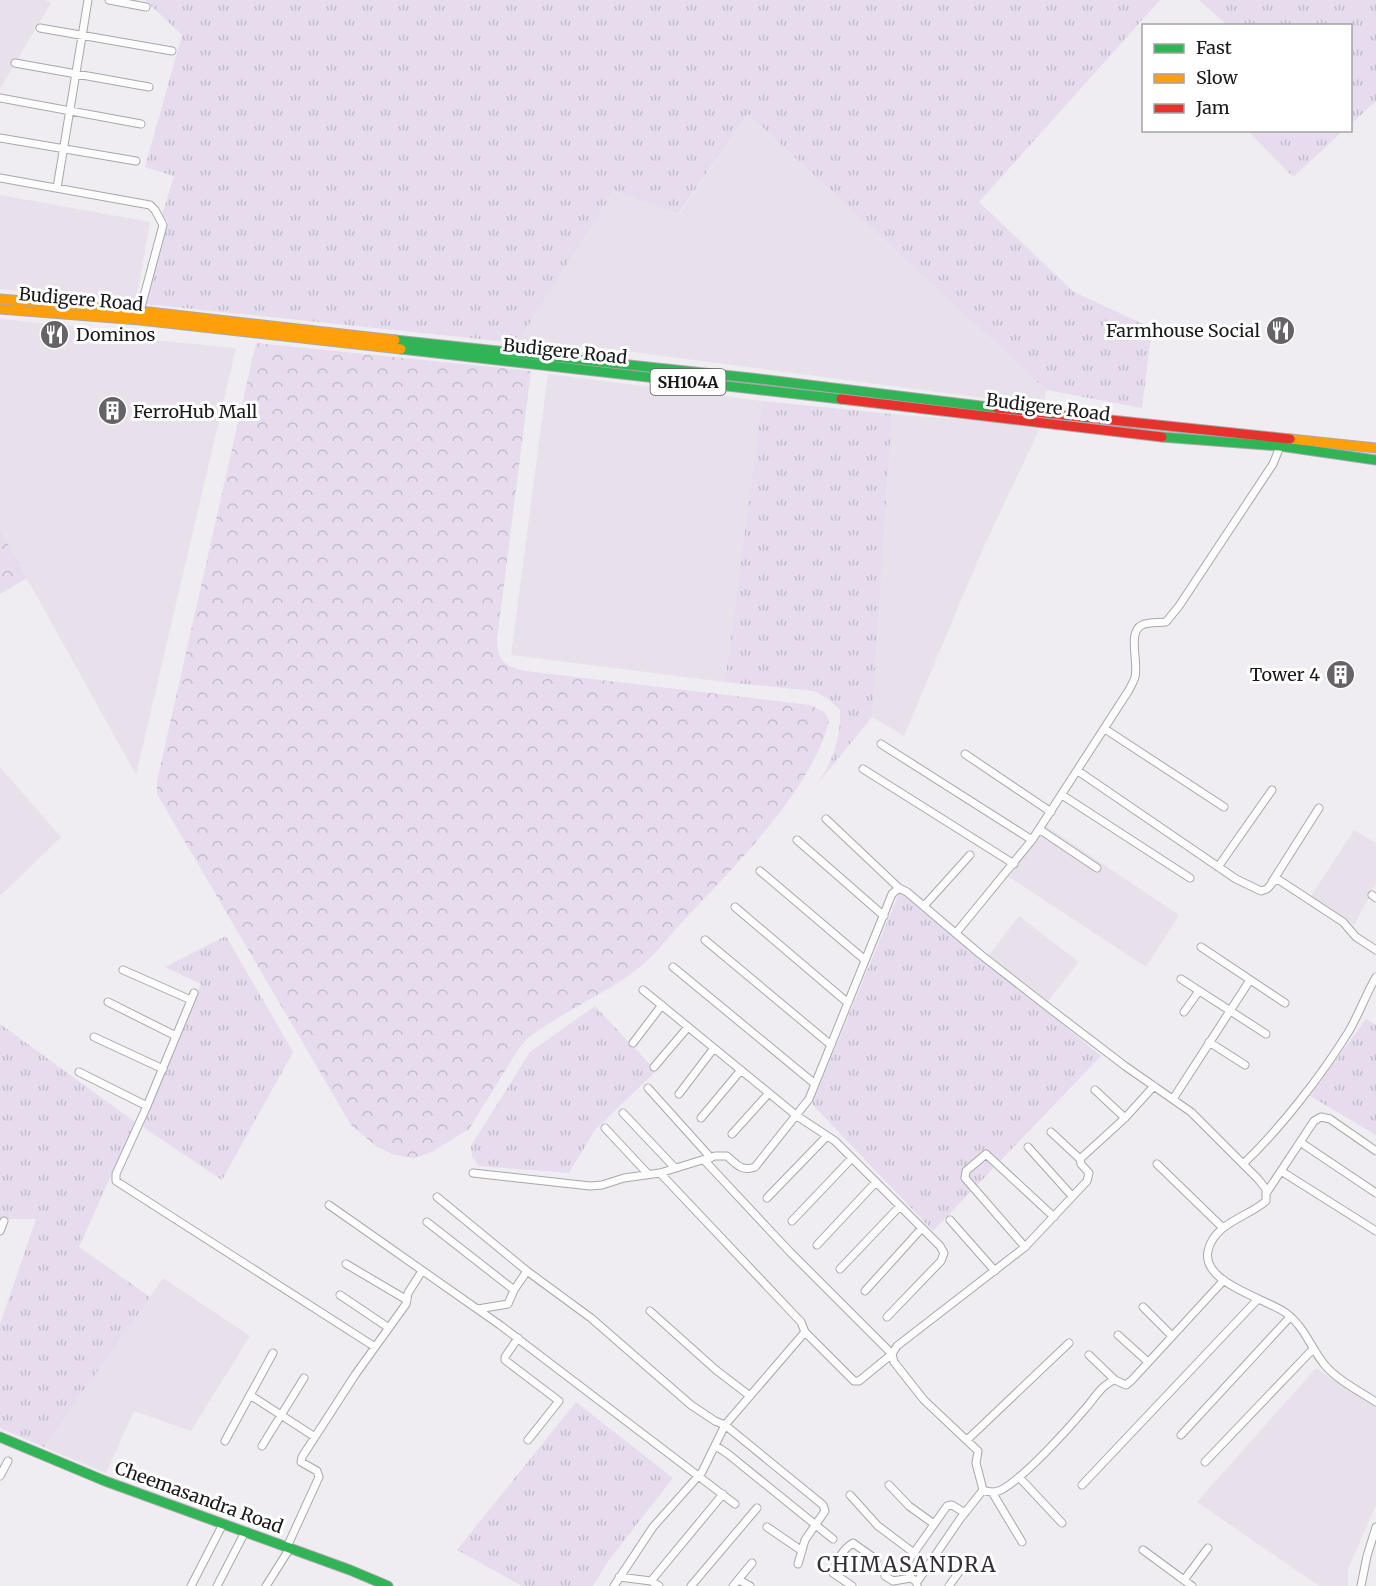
<svg xmlns="http://www.w3.org/2000/svg" width="1376" height="1586" font-family="Merriweather,serif">
<defs>
<pattern id="grass-tufts" width="24" height="20" patternUnits="userSpaceOnUse" patternTransform="scale(1.5)"><rect width="24" height="20" fill="#e6dced"/><path d="M3 7l-1-3M5 7V3M7 7l1-3M15 17l-1-3M17 17v-4M19 17l1-3" fill="none" stroke="#c5bccb"/></pattern>
<pattern id="forest-crowns" width="20" height="18" patternUnits="userSpaceOnUse" patternTransform="scale(1.5)"><rect width="20" height="18" fill="#e6dced"/><path d="M2 6a3 3 0 1 1 6 0M12 15a3 3 0 1 1 6 0" fill="none" stroke="#c5bccb"/></pattern>
</defs>
<rect width="100%" height="100%" fill="#efedf1"/>
<path fill="#e8e1eb" d="M 0,0 L 45,0 L 51,3 L 0,89 Z
M 748,114 L 1046,390 L 1044,406 L 602,348 L 517,343 L 614,191 L 679,214 Z
M 0,195 L 150,222 L 136,302 L 0,289 Z
M 0,319 L 82,327 L 92,334 L 236,348 L 136,775 L 0,530 Z
M 548,374 L 762,401 L 725,682 L 511,655 Z
M 892,414 L 996,422 L 997,419 L 1039,430 L 981,553 L 904,736 L 872,717 Z
M 0,767 L 61,837 L 0,896 Z
M 1046,826 L 1179,915 L 1146,967 L 1009,877 Z
M 1354,830 L 1376,843 L 1376,884 L 1354,925 L 1311,896 Z
M 1019,916 L 1079,962 L 1048,1001 L 989,955 Z
M 163,1278 L 250,1336 L 191,1431 L 134,1411 L 106,1473 L 44,1447 Z
M 1316,1368 L 1376,1407 L 1376,1505 L 1348,1569 L 1348,1586 L 1319,1586 L 1197,1502 Z"/>
<path fill="url(#grass-tufts)" d="M 145,0 L 1160,0 L 979,202 L 1074,292 L 1152,328 L 1142,408 L 1046,390 L 748,114 L 678,214 L 614,191 L 517,343 L 146,304 L 168,222 L 162,215 L 174,176 L 145,167 L 182,35 Z
M 1199,0 L 1376,0 L 1376,101 L 1351,124 L 1350,26 L 1227,25 Z
M 1248,131 L 1343,131 L 1293,177 Z
M 762,401 L 892,414 L 872,717 L 814,788 C 832,765 841,739 840,710 L 827,698 L 814,691 L 725,682 Z
M 900,891 L 1101,1056 L 933,1231 L 812,1104 Z
M 226,936 L 293,1052 L 222,1180 L 143,1127 L 201,984 L 165,967 Z
M 595,1006 L 656,1071 L 595,1130 L 569,1173 L 479,1166 L 472,1157 L 471,1146 L 530,1052 Z
M 1366,1019 L 1376,1025 L 1376,1135 L 1310,1096 Z
M 0,1024 L 135,1122 L 79,1247 L 150,1297 L 44,1447 L 0,1428 L 0,1324 L 36,1219 L 0,1219 Z
M 576,1402 L 673,1478 L 609,1560 L 593,1586 L 522,1586 L 457,1550 Z"/>
<path fill="url(#forest-crowns)" d="M 256,343 L 531,371 L 497,640 C 498,663 505,666 526,671 L 810,705 L 824,712 L 829,720 C 814,788 731,870 683,921 C 668,937 654,957 636,970 C 602,996 562,1012 528,1038 L 519,1048 L 469,1129 L 432,1152 L 414,1158 L 395,1155 L 377,1147 L 351,1125 L 157,794 L 157,781 Z
M 0,530 L 27,578 L 0,594 Z"/>
<g fill="none" stroke-linecap="round" stroke-linejoin="round">
<defs>
<path id="street" d="M 109,0 L 146,7
M 40,28 L 172,51
M 15,63 L 149,87
M 0,98 L 141,124
M 0,138 L 136,161
M 0,178 L 150,205 L 155,210 L 163,225 L 140,311
M 57,188 L 88,0
M 1105,729 L 1224,807
M 881,744 L 1032,840
M 965,754 L 1051,812
M 863,769 L 1014,864
M 1078,771 L 1236,879 L 1261,891 L 1267,889 L 1274,881 L 1279,880 L 1343,922 L 1356,937 L 1376,950
M 1062,795 L 1190,878
M 826,819 L 899,888
M 1039,829 L 1097,868
M 797,840 L 884,916
M 1218,867 L 1272,790
M 760,871 L 865,960
M 1272,882 L 1319,808
M 1372,895 L 1376,898
M 924,906 L 970,855
M 735,907 L 848,1003
M 956,933 L 1032,840 L 1129,690 C 1131,686 1134,681 1135,677 C 1139,663 1127,632 1142,625 C 1148,622 1159,623 1166,622 L 1179,606 L 1273,464 L 1281,444
M 705,940 L 831,1045
M 1201,947 L 1285,1003
M 673,967 L 815,1084
M 123,970 L 191,1000
M 1181,979 L 1266,1034
M 643,990 L 797,1116 L 835,1141 L 940,1246 L 944,1253 L 941,1261 L 887,1317
M 194,993 L 147,1106 L 116,1174 L 116,1181 L 375,1347
M 108,1002 L 176,1036
M 1184,1012 L 1199,991
M 94,1037 L 163,1069
M 1209,1042 L 1245,1065
M 633,1043 L 662,1005
M 654,1067 L 688,1027
M 79,1072 L 147,1106
M 648,1088 L 711,1158
M 1095,1090 L 1125,1118
M 679,1094 L 714,1048
M 1173,1099 L 1250,980
M 623,1113 L 675,1168
M 701,1118 L 741,1070
M 605,1128 L 648,1174
M 1051,1132 L 1080,1159
M 732,1134 L 769,1093
M 1300,1142 L 1376,1193
M 1028,1147 L 1072,1196
M 704,1160 L 790,1252 L 892,1354 L 859,1381 L 854,1381 L 805,1332
M 1157,1164 L 1223,1228
M 1243,1164 C 1280,1129 1322,1075 1349,1031 C 1359,1014 1366,994 1376,977
M 1281,1171 L 1376,1231
M 473,1173 L 590,1186 L 602,1185 L 624,1178 L 660,1173 L 715,1156 L 727,1156 C 736,1164 742,1172 755,1167 L 809,1099 L 892,894 L 899,888 L 907,892 L 980,954 L 1053,1011 L 1125,1066 L 1191,1112 L 1258,1179 L 1266,1189 L 1266,1201 C 1248,1217 1214,1223 1208,1251 C 1201,1283 1267,1299 1286,1313 C 1304,1326 1311,1348 1324,1364 C 1337,1380 1359,1391 1376,1402
M 1267,1192 L 1314,1121 L 1321,1117 L 1330,1119 L 1376,1151
M 437,1197 L 527,1271 L 591,1318 L 691,1405 L 715,1421 L 725,1425 L 823,1505 L 825,1511 L 805,1540 L 798,1564
M 767,1198 L 827,1136
M 329,1205 L 500,1325 L 735,1504
M 950,1220 L 995,1271
M 792,1221 L 852,1158
M 427,1222 L 514,1290
M 0,1231 L 4,1221
M 817,1245 L 876,1182
M 1025,1247 L 965,1178 L 966,1171 L 986,1154 L 1054,1217
M 346,1264 L 407,1300
M 840,1269 L 900,1206
M 865,1291 L 922,1228
M 340,1295 L 389,1328
M 1143,1307 L 1172,1336
M 478,1309 L 508,1304 L 514,1290 L 527,1271
M 650,1311 L 716,1370 L 750,1396
M 1118,1335 L 1148,1362
M 518,1338 L 505,1357 L 505,1360 L 559,1401 L 528,1440
M 1089,1355 L 1115,1380
M 250,1395 L 315,1437
M 1181,1435 L 1290,1317
M 967,1440 L 1069,1343
M 225,1441 L 273,1353
M 262,1446 L 304,1378
M 716,1446 L 728,1454 L 833,1539
M 1205,1462 L 1313,1349
M 0,1476 L 8,1461
M 1019,1477 L 1062,1523
M 889,1485 L 909,1506 L 934,1524
M 1082,1485 L 1258,1299
M 983,1490 L 976,1463 L 978,1451 L 924,1400 L 894,1362 L 892,1354 L 897,1346 L 1025,1247 L 1087,1181 L 1089,1173 L 1081,1164 L 1080,1159 L 1125,1118 L 1154,1086
M 983,1490 C 988,1492 995,1493 1001,1490 C 1024,1478 1067,1430 1085,1409 C 1094,1399 1102,1384 1115,1380 L 1126,1385 L 1132,1380 L 1224,1280
M 992,1492 L 1022,1542
M 850,1495 L 878,1526 L 914,1553
M 767,1527 L 802,1551
M 287,1547 L 319,1477 L 317,1471 L 301,1462 L 302,1457 L 355,1375 L 406,1304 L 408,1293 L 422,1271
M 1143,1550 L 1192,1586
M 885,1576 L 893,1581 L 911,1578
M 619,1577 L 651,1581 L 659,1586
M 739,1580 L 750,1586
M 1184,1580 L 1208,1548
M 651,1581 L 723,1494
M 917,1582 L 911,1578 L 906,1564 L 947,1506 L 952,1505 L 965,1513
M 191,1586 L 223,1524
M 217,1586 L 245,1532
M 266,1586 L 290,1548
M 614,1586 L 653,1527 L 702,1472 L 725,1425 L 805,1332 L 801,1322 L 660,1173
M 691,1586 L 757,1508
M 733,1586 L 752,1563
M 852,1586 L 833,1573 C 835,1562 844,1548 853,1543 L 877,1560
M 917,1586 L 917,1582 L 960,1519 L 983,1490
M 949,1586 L 964,1565
M 1361,1586 L 1367,1556 L 1376,1527"/>
<path id="fast" d="M 395,340 L 751,378 L 997,408
M 401,349 L 841,399
M 1162,437 L 1280,446 L 1376,460
M 0,1437 L 105,1481 L 350,1570 L 388,1586"/>
<path id="slow" d="M 0,299 L 140,311 L 395,340
M 0,309 L 140,320 L 401,349
M 1290,439 L 1376,448"/>
<path id="jam" d="M 841,399 L 1162,437
M 997,408 L 1290,439"/>
</defs>
<use href="#street" stroke="#a8a7aa" stroke-width="9"/>
<use href="#fast" stroke="#a8a7aa" stroke-width="11"/>
<use href="#slow" stroke="#a8a7aa" stroke-width="11"/>
<use href="#jam" stroke="#a8a7aa" stroke-width="11"/>
<use href="#street" stroke="#fdfcfd" stroke-width="7"/>
<use href="#fast" stroke="#30b455" stroke-width="9"/>
<use href="#slow" stroke="#ff9f0a" stroke-width="9"/>
<use href="#jam" stroke="#e5322d" stroke-width="9"/>
</g>
<defs>
<symbol id="restaurant-disc" viewBox="-11 -11 22 22"><circle r="9.5" fill="#656367" stroke="#fff"/><path d="M-5-6h1v4h1v-4h1v4h1v-4h1v5L-1.5 .5V6h-2V.5L-5-1ZM5-6V6H3V1.5H1.5Q1.5-4 5-6Z" fill="#fff"/></symbol>
<symbol id="building-disc" viewBox="-11 -11 22 22"><circle r="9.5" fill="#656367" stroke="#fff"/><path d="M-4-6H4V6H1V3H-1V6H-4ZM-2.5-4.3h1.7v1.8h-1.7ZM.8-4.3h1.7v1.8H.8ZM-2.5-1h1.7V.8h-1.7ZM.8-1h1.7V.8H.8Z" fill="#fff"/></symbol>
</defs>
<g fill-rule="evenodd">
<use href="#restaurant-disc" x="1264" y="314" width="33" height="33"/>
<use href="#restaurant-disc" x="38" y="318" width="33" height="33"/>
<use href="#building-disc" x="96" y="394" width="33" height="33"/>
<use href="#building-disc" x="1324" y="658" width="33" height="33"/>
</g>
<g text-anchor="middle" dominant-baseline="central" stroke-width="6" stroke-linejoin="round" paint-order="stroke">
<rect fill="#fff" stroke="#5f5e60" stroke-width="1.5" x="650.5" y="369" width="75" height="26" rx="4.5"/>
<g font-size="16" font-weight="bold" fill="#1b191c">
<text x="688" y="382">SH104A</text>
</g>
<g font-size="18" fill="#1b191c" stroke="#fff">
<text transform="translate(81 299) rotate(5)">Budigere Road</text>
<text transform="translate(565 351) rotate(6)">Budigere Road</text>
<text transform="translate(1048 407) rotate(7)">Budigere Road</text>
<text transform="translate(199 1497) rotate(20)">Cheemasandra Road</text>
</g>
<g font-size="18" fill="#1b191c" stroke="#fff" text-anchor="end">
<text x="1260" y="330">Farmhouse Social</text>
<text x="76" y="334" text-anchor="start">Dominos</text>
<text x="133" y="411" text-anchor="start">FerroHub Mall</text>
<text x="1320" y="674">Tower 4</text>
</g>
<g font-size="21" letter-spacing="1.5" fill="#342f36" stroke="#fff">
<text x="907" y="1564">CHIMASANDRA</text>
</g>
</g>
<rect x="1142" y="24" width="210" height="108" fill="#ffffff" stroke="#a4a3a4" stroke-width="1.5"/>
<rect x="1154" y="44" width="30" height="9" fill="#30b455" stroke="#a4a3a4" stroke-width="1.5"/>
<text x="1196" y="54" font-size="18" fill="#1b191c">Fast</text>
<rect x="1154" y="74" width="30" height="9" fill="#ff9f0a" stroke="#a4a3a4" stroke-width="1.5"/>
<text x="1196" y="84" font-size="18" fill="#1b191c">Slow</text>
<rect x="1154" y="104" width="30" height="9" fill="#e5322d" stroke="#a4a3a4" stroke-width="1.5"/>
<text x="1196" y="114" font-size="18" fill="#1b191c">Jam</text>
</svg>
